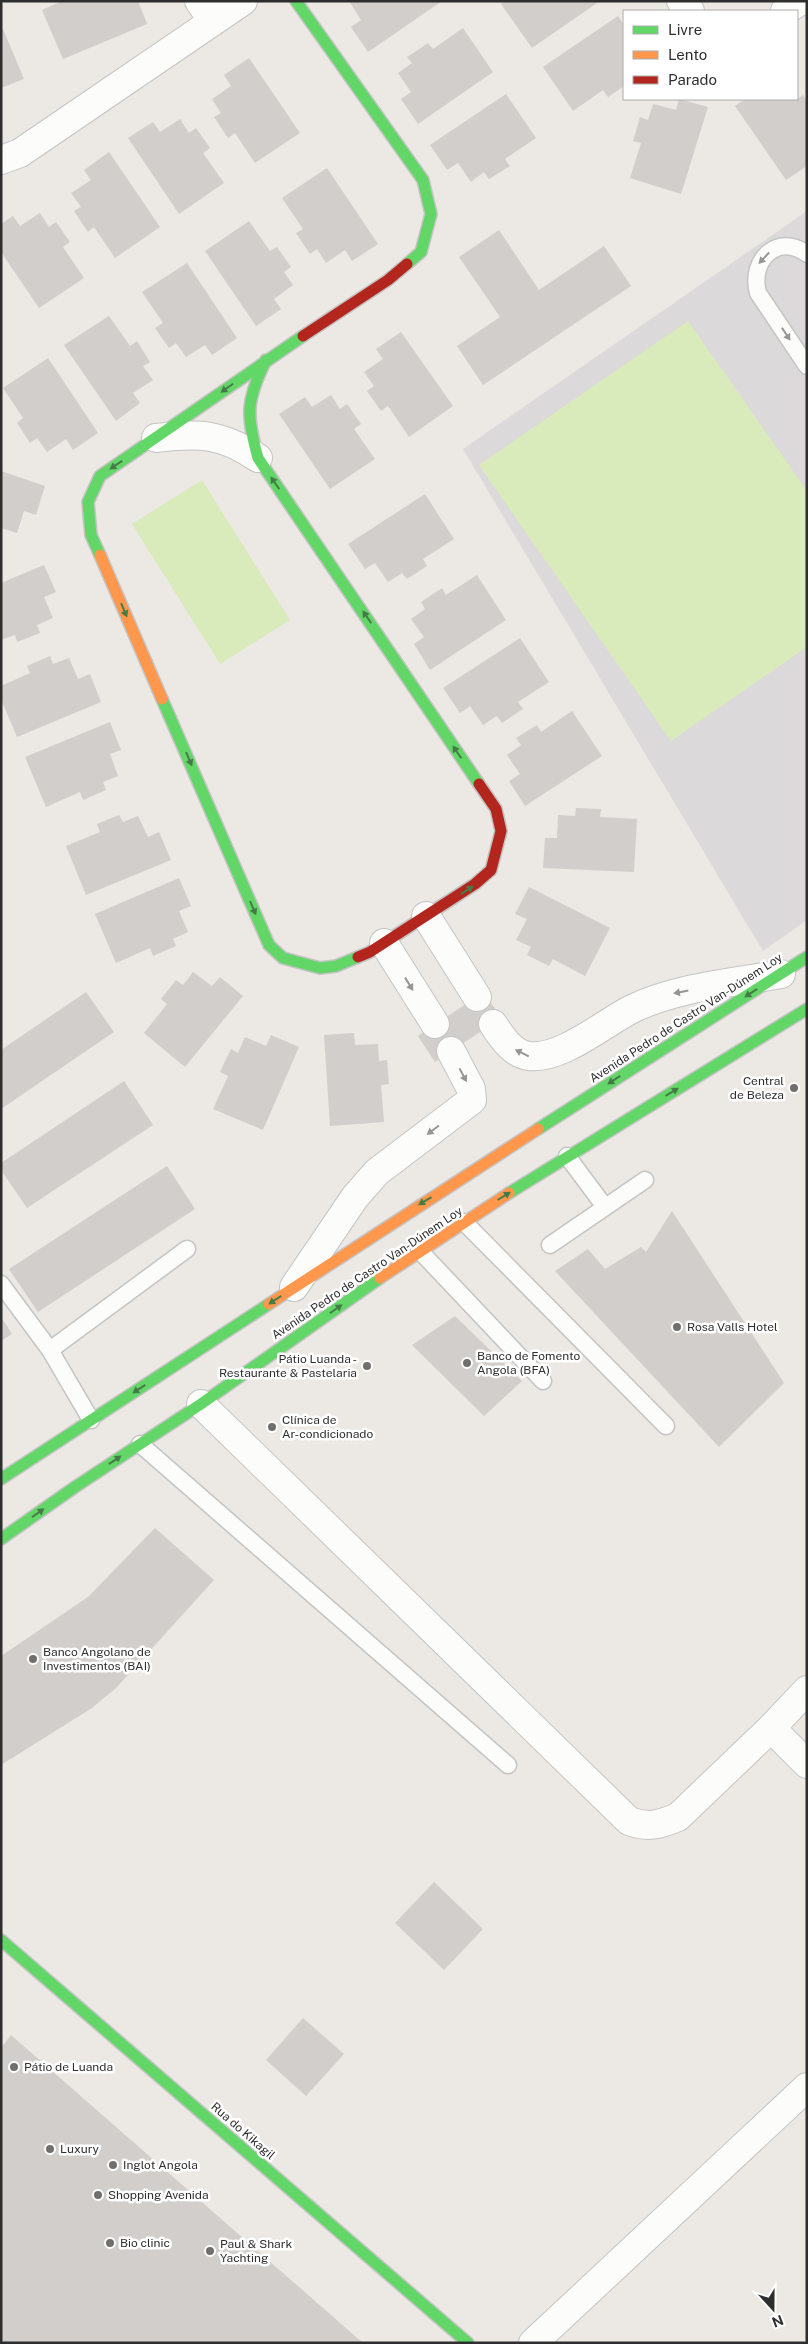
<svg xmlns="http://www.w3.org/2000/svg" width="808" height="2344" font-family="'Public Sans',sans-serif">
<rect width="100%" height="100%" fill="#ece8e4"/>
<path fill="#dcd9db" d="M 807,211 L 807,920 L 763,951 L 463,449 Z"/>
<path fill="#d9eabb" d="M 688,321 L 807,491 L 807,647 L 671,741 L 479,465 Z
M 202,480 L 290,620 L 220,664 L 132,524 Z"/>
<path fill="#d1cecb" d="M 62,1 L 138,1 L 147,24 L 63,59 L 42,10 Z
M 349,1 L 442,1 L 368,52 L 351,27 L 361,20 Z
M 505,1 L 600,1 L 532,48 L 501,4 Z
M 618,16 L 624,25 L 624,86 L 608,97 L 603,90 L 573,111 L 543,67 Z
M 463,28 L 493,72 L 418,124 L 401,99 L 411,92 L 398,73 L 412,63 L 407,57 L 428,43 L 433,49 Z
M 3,29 L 24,79 L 1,88 L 1,30 Z
M 249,58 L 300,133 L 255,163 L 235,133 L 228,138 L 214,117 L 221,113 L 212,99 L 231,86 L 224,75 Z
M 506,94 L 536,138 L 505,159 L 510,166 L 489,179 L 484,172 L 471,182 L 458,163 L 447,170 L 430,145 Z
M 803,95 L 807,101 L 807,166 L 786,180 L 735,106 L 745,99 L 796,100 Z
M 679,99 L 708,107 L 681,194 L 630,178 L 641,143 L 633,141 L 640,117 L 648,120 L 653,104 L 676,110 Z
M 180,119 L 189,133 L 196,128 L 210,148 L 203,153 L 224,183 L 179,214 L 128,138 L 153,122 L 160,132 Z
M 109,152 L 160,227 L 115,258 L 94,227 L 88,232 L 74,211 L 81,207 L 71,193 L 91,180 L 84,170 Z
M 327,168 L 378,244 L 352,261 L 345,250 L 326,263 L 317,249 L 310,254 L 296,233 L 303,229 L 282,198 Z
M 40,213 L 49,227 L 56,222 L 70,242 L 63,247 L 84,278 L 39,308 L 1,252 L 1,224 L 13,216 L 20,226 Z
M 249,221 L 270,251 L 277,247 L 291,267 L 284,272 L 293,285 L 274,299 L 281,309 L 256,326 L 205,251 Z
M 499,230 L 539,290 L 604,246 L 631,286 L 483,385 L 457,346 L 500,317 L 459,257 Z
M 187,263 L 237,338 L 212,355 L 205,345 L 186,357 L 176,343 L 169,348 L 155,328 L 163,323 L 142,292 Z
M 109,316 L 130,346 L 137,341 L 150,362 L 143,366 L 153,380 L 133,393 L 140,403 L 116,421 L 64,345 Z
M 401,332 L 453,406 L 409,437 L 388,406 L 381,411 L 367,391 L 374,386 L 364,372 L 383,359 L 376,349 Z
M 48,358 L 98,433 L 73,450 L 66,439 L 47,452 L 37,438 L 30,443 L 17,423 L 23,418 L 3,388 Z
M 331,395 L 340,409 L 347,404 L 361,424 L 354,429 L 375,459 L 330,489 L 279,414 L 305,397 L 312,407 Z
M 1,471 L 45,486 L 36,515 L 24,511 L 17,533 L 1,528 Z
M 425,494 L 454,539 L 423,559 L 427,566 L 407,579 L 402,573 L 388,582 L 375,563 L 365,569 L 348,544 Z
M 44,565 L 56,592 L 44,597 L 53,618 L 37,625 L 40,633 L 17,642 L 15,635 L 1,640 L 1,583 Z
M 477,575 L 506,620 L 430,670 L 414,644 L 424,637 L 411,619 L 425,609 L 421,602 L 442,588 L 446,595 Z
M 520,638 L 549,682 L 518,702 L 523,709 L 502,723 L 497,716 L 483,725 L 470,706 L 460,713 L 443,688 Z
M 50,656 L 53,664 L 69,658 L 78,679 L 90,674 L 101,702 L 17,737 L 1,699 L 1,686 L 30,673 L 27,666 Z
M 572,711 L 602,756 L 525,806 L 509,781 L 520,774 L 507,755 L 521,745 L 516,738 L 537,725 L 541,732 Z
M 110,722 L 121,750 L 110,754 L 118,776 L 103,782 L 106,790 L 83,800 L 80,792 L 46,807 L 25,757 Z
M 576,808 L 601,809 L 600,817 L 637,819 L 634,872 L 543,868 L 545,838 L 557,838 L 558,815 L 575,816 Z
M 119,815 L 123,822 L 138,816 L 148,837 L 159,832 L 171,860 L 86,895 L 66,846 L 100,832 L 97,824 Z
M 179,878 L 191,906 L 179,911 L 188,932 L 173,939 L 176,946 L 153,956 L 150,948 L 116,963 L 95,914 Z
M 529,887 L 610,928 L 585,976 L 553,959 L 549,966 L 527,955 L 531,947 L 516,940 L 527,919 L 515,914 Z
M 193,972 L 212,986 L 220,977 L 243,996 L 185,1067 L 144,1033 L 167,1004 L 161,999 L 176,980 L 183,985 Z
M 86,992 L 114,1032 L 1,1109 L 1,1050 Z
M 484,992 L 501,1018 L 435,1062 L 418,1036 Z
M 354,1033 L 355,1045 L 378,1044 L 379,1061 L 387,1060 L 389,1084 L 381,1085 L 384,1122 L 330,1126 L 324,1035 Z
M 271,1035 L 299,1047 L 263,1130 L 213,1109 L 228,1076 L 220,1072 L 231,1049 L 238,1053 L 245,1037 L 266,1046 Z
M 124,1081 L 153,1125 L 27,1208 L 1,1170 L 1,1163 Z
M 167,1166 L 195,1209 L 38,1312 L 9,1269 Z
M 672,1211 L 784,1383 L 719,1447 L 555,1271 L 588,1249 L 605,1269 L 641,1247 L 646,1252 Z
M 455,1316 L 522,1381 L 484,1416 L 412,1345 Z
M 1,1317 L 12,1334 L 1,1341 Z
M 155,1528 L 214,1580 L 116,1688 L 92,1708 L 1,1765 L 1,1656 L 88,1597 Z
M 434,1882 L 483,1929 L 444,1970 L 395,1923 Z
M 303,2018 L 344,2054 L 306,2096 L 266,2060 Z
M 11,2035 L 363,2343 L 1,2343 L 1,2048 Z"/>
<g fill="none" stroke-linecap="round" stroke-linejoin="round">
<defs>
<path id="lane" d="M 807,254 C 778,232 749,260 758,293 L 807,366
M 567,1156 L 605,1207
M 464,1222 L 666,1426
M 550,1245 L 645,1180
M 419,1250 L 543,1381
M 1,1284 L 50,1350 L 91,1420
M 50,1350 L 187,1249
M 140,1444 L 508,1765"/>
<path id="street" d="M 199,1 L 213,21
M 681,1 L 690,11
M 785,11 L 800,1
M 1,160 L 20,153 L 243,1
M 156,438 C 199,433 221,433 258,458
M 426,916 L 477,997
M 384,943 L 435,1024
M 493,1024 C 501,1036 512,1054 529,1056 C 561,1060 604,1023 632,1009 C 677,987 732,983 781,974
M 294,1287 L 355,1197 L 377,1172 L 472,1100 L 471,1089 L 451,1051
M 201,1404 L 629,1821 C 648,1828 659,1825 678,1817 L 771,1728 L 807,1690
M 771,1728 L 807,1764
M 533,2343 L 807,2087"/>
<path id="fast" d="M 296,1 L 423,180 L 431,214 L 421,252 L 407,264
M 266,360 C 246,400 246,415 258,458 L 479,784
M 100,555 L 91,535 L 88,502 L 100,476 L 303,336
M 162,699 L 269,945 L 283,958 L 320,968 L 336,966 L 358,957
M 538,1129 L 807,957
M 509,1193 L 807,1009
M 1,1479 L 269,1304
M 1,1539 L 75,1487 L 201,1404 L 380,1278
M 1,1940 L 468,2343"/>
<path id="slow" d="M 100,555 L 162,699
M 380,1278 L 509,1193
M 269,1304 L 538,1129"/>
<path id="jam" d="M 303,336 L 388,280 L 407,264
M 358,957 L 370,952 L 475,884 L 491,870 L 501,831 L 496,809 L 479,784"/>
</defs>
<use href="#lane" stroke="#c5c4c5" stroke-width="19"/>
<use href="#street" stroke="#c5c4c5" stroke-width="30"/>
<use href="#fast" stroke="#c5c4c5" stroke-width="14"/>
<use href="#slow" stroke="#c5c4c5" stroke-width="14"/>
<use href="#jam" stroke="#c5c4c5" stroke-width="14"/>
<use href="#lane" stroke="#fcfcfb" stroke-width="16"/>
<use href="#street" stroke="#fcfcfb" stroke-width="28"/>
<use href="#fast" stroke="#63d668" stroke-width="11"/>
<use href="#slow" stroke="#ff974d" stroke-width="11"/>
<use href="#jam" stroke="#b3261e" stroke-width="11"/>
</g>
<defs><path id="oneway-solid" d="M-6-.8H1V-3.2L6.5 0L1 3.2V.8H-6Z" transform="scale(1.25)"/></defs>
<g fill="#959594">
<use href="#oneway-solid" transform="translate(764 258) rotate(133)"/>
<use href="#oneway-solid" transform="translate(786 334) rotate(57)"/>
<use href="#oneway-solid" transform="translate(409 984) rotate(58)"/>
<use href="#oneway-solid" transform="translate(681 992) rotate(169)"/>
<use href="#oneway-solid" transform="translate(522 1053) rotate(-154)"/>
<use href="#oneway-solid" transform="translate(463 1075) rotate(62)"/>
<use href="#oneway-solid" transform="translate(433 1130) rotate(143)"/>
</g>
<g fill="#467a48">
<use href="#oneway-solid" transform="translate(227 388) rotate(145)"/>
<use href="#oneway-solid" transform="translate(116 465) rotate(146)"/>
<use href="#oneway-solid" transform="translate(275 483) rotate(-125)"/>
<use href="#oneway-solid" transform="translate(124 610) rotate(67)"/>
<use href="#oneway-solid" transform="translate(367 617) rotate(-124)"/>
<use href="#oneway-solid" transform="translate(457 752) rotate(-124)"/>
<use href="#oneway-solid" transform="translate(189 759) rotate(67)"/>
<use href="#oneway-solid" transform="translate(467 890) rotate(-33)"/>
<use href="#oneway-solid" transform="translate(253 908) rotate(67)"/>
<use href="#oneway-solid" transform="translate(751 993) rotate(147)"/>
<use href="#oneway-solid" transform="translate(614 1080) rotate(147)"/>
<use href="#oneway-solid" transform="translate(672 1092) rotate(-31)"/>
<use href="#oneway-solid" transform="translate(504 1196) rotate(-32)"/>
<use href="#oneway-solid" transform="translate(425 1201) rotate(149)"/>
<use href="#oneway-solid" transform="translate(275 1300) rotate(147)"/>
<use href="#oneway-solid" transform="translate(336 1309) rotate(-35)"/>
<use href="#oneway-solid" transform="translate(139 1389) rotate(147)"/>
<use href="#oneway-solid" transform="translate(115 1460) rotate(-34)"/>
<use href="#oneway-solid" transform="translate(38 1513) rotate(-35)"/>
</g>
<g fill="#706f6e" stroke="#fff" stroke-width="2">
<circle cx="794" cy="1088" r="5"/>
<circle cx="677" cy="1327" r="5"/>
<circle cx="467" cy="1363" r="5"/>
<circle cx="367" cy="1366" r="5"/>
<circle cx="272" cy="1427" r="5"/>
<circle cx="33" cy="1659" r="5"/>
<circle cx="14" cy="2067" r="5"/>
<circle cx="50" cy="2149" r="5"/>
<circle cx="113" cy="2165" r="5"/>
<circle cx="98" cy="2195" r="5"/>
<circle cx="110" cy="2243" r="5"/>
<circle cx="210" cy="2251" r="5"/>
</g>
<g text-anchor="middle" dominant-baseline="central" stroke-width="5" stroke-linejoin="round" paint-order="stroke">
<g font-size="12" fill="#2e2e2e" stroke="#fff">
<text transform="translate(686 1018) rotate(-33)">Avenida Pedro de Castro Van-Dúnem Loy</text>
<text transform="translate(367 1273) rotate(-34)">Avenida Pedro de Castro Van-Dúnem Loy</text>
<text transform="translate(243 2131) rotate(41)">Rua do Kikagil</text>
</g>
<g font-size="12" fill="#2e2e2e" stroke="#fff" text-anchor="start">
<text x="784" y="1081" text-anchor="end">Central<tspan x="784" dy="14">de Beleza</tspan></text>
<text x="687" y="1327">Rosa Valls Hotel</text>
<text x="477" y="1356">Banco de Fomento<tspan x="477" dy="14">Angola (BFA)</tspan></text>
<text x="357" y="1359" text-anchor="end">Pátio Luanda -<tspan x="357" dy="14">Restaurante &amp; Pastelaria</tspan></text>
<text x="282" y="1420">Clínica de<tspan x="282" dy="14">Ar-condicionado</tspan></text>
<text x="43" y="1652">Banco Angolano de<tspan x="43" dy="14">Investimentos (BAI)</tspan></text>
<text x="24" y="2067">Pátio de Luanda</text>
<text x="60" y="2149">Luxury</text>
<text x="123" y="2165">Inglot Angola</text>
<text x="108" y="2195">Shopping Avenida</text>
<text x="120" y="2243">Bio clinic</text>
<text x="220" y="2244">Paul &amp; Shark<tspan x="220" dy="14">Yachting</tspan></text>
</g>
</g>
<rect width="808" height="2344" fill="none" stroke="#2e2e2e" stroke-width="5"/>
<rect x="623" y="10" width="175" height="90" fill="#ffffff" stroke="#ababab"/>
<rect x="633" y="26" width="25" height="8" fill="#63d668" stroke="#ababab"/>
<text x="668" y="35" font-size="15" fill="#2e2e2e">Livre</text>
<rect x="633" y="51" width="25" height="8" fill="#ff974d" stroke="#ababab"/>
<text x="668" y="60" font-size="15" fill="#2e2e2e">Lento</text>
<rect x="633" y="76" width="25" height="8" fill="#b3261e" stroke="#ababab"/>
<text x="668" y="85" font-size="15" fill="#2e2e2e">Parado</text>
<g transform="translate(773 2309) rotate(159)" stroke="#ffffff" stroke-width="4" paint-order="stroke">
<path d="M0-4L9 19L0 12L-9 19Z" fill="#2e2e2e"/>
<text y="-8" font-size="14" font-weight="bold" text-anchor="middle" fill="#2e2e2e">N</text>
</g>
</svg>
